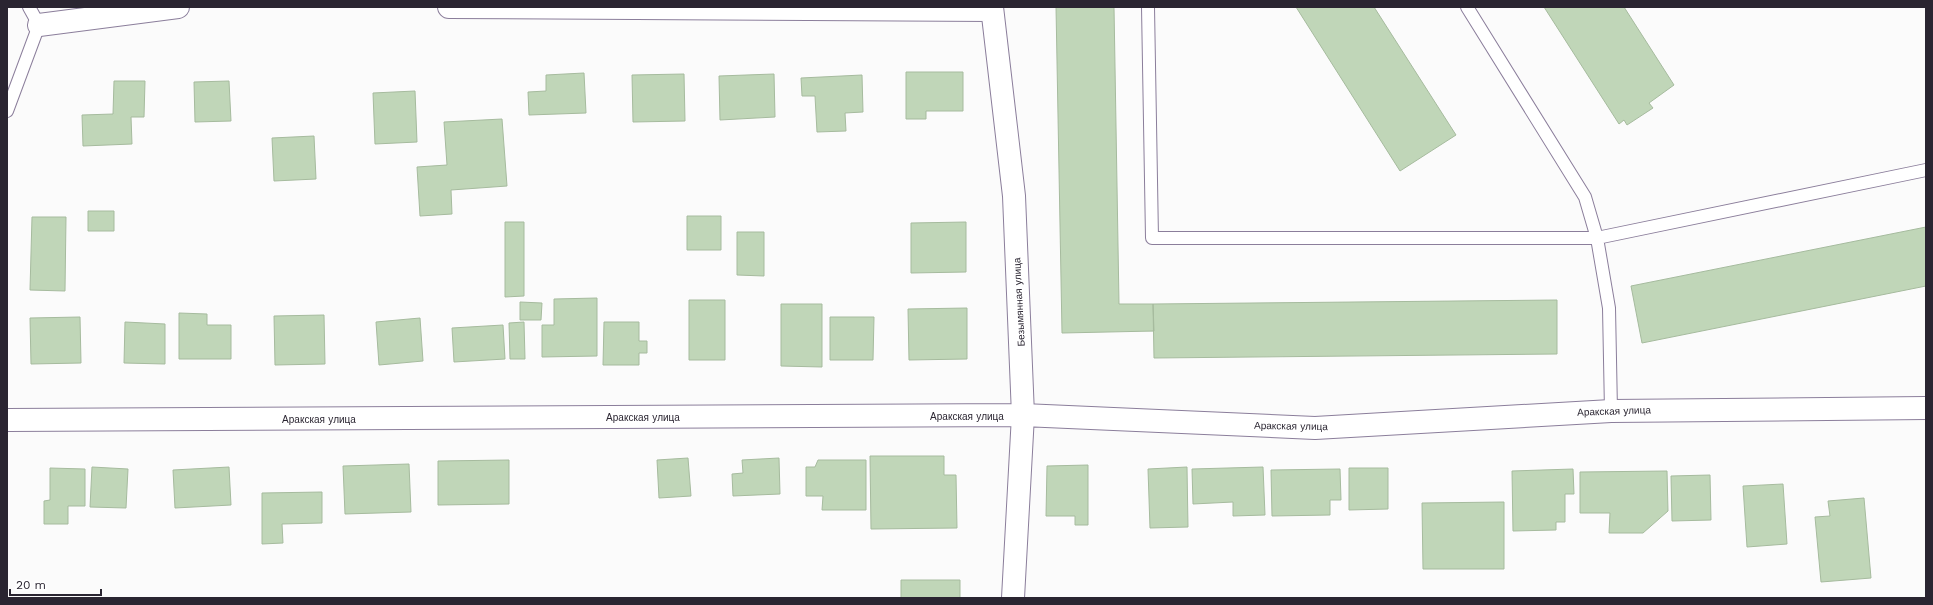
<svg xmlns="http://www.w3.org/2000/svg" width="1933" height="605" font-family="'Work Sans',sans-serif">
<rect width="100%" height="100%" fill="#fbfbfb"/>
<path fill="#c0d6b8" stroke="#a6bb9e" d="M 1056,7 L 1114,7 L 1119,304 L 1153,304 L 1154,331 L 1062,333 Z
M 1296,7 L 1374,7 L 1456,135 L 1400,171 Z
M 1544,7 L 1624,7 L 1674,85 L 1649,103 L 1653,108 L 1627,125 L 1624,120 L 1619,124 Z
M 906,72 L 963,72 L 963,111 L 926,111 L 926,119 L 906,119 Z
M 584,73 L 586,113 L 529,115 L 528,92 L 546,91 L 546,75 Z
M 684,74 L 685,121 L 633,122 L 632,75 Z
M 774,74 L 775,117 L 720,120 L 719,76 Z
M 862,75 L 863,112 L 845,113 L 846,131 L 817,132 L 815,96 L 802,96 L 801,78 Z
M 114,81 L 145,81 L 144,117 L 131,117 L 132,144 L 83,146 L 82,115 L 113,114 Z
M 229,81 L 231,121 L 195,122 L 194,82 Z
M 415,91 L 417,142 L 375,144 L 373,93 Z
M 502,119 L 507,186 L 451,190 L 452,214 L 420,216 L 417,167 L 447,165 L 444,122 Z
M 314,136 L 316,179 L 274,181 L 272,138 Z
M 88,211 L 114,211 L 114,231 L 88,231 Z
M 687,216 L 721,216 L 721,250 L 687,250 Z
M 32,217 L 66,217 L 65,291 L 30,290 Z
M 505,222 L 524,222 L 524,296 L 505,297 Z
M 966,222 L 966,272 L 911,273 L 911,223 Z
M 1926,227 L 1926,286 L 1642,343 L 1631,286 Z
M 737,232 L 764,232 L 764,276 L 737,275 Z
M 597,298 L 597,356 L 542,357 L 542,325 L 554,325 L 554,299 Z
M 689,300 L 725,300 L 725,360 L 689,360 Z
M 1557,300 L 1557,354 L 1154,358 L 1153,304 Z
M 520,302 L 542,303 L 541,320 L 520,320 Z
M 781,304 L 822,304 L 822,367 L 781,366 Z
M 967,308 L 967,359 L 909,360 L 908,309 Z
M 179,313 L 207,314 L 207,325 L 231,325 L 231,359 L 179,359 Z
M 324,315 L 325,364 L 275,365 L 274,316 Z
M 80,317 L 81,363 L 31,364 L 30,318 Z
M 830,317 L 874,317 L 873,360 L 830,360 Z
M 420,318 L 423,361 L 379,365 L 376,322 Z
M 125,322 L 165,324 L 165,364 L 124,363 Z
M 524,322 L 525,359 L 510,359 L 509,323 Z
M 604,322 L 639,322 L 639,341 L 647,341 L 647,353 L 639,353 L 639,365 L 603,365 Z
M 503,325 L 505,359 L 454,362 L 452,328 Z
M 870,456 L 944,456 L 944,475 L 956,475 L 957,528 L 871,529 Z
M 688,458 L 691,496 L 659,498 L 657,460 Z
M 779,458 L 780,494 L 733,496 L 732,474 L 743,473 L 742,460 Z
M 509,460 L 509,504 L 438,505 L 438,461 Z
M 818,460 L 866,460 L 866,510 L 822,510 L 823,496 L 806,496 L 806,467 L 815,467 Z
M 409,464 L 411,512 L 345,514 L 343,466 Z
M 1088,465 L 1088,525 L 1075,525 L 1075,516 L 1046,516 L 1047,466 Z
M 92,467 L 128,469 L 126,508 L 90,507 Z
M 229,467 L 231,505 L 175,508 L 173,470 Z
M 1187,467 L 1188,527 L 1150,528 L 1148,469 Z
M 1263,467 L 1265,515 L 1233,516 L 1233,502 L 1193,504 L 1192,469 Z
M 50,468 L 85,469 L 85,506 L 68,506 L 68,524 L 44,524 L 44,501 L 50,500 Z
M 1349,468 L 1388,468 L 1388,509 L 1349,510 Z
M 1340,469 L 1341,500 L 1330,500 L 1330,515 L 1272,516 L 1271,470 Z
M 1573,469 L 1574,494 L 1565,494 L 1565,522 L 1556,522 L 1556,530 L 1513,531 L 1512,471 Z
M 1667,471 L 1668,511 L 1643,533 L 1609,533 L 1610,513 L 1580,513 L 1580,472 Z
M 1710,475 L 1711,520 L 1672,521 L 1671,476 Z
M 1783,484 L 1787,544 L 1747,547 L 1743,486 Z
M 322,492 L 322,523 L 282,524 L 283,543 L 262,544 L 262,493 Z
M 1864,498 L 1871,578 L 1821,582 L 1815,517 L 1830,516 L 1828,501 Z
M 1504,502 L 1504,569 L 1423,569 L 1422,503 Z
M 901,580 L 960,580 L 960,598 L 901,598 Z"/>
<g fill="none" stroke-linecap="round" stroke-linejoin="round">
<defs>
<path id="lane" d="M 1148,7 L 1152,238 L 1597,238 L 1926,170
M 1467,7 L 1585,197 L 1597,238 L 1609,308 L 1611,411
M 7,111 L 39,25 L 29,7"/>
<path id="street" d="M 449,7 L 992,10
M 992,7 L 1014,196 L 1023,415 L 1013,598
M 39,25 L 178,7
M 7,420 L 1023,415 L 1315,428 L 1611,411 L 1926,408"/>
</defs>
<use href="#lane" stroke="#8b7e9b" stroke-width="14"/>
<use href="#street" stroke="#8b7e9b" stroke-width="24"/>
<use href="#lane" stroke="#fff" stroke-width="12"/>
<use href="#street" stroke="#fff" stroke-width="22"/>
</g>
<g text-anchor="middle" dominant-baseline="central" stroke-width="4" stroke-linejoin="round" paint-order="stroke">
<g font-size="10" fill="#2a2531" stroke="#fff">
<text transform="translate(1019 302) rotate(-93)">Безымянная улица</text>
<text transform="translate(1614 411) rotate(-2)">Аракская улица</text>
<text x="967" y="416">Аракская улица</text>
<text x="643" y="417">Аракская улица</text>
<text x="319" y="419">Аракская улица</text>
<text transform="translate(1291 426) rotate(1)">Аракская улица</text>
</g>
</g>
<rect width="1933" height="605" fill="none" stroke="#2a2531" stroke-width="16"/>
<path d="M10 589v6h91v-6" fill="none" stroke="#2a2531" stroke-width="2"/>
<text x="16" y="589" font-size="12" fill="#2a2531" stroke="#ffffff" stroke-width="3" paint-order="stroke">20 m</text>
</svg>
